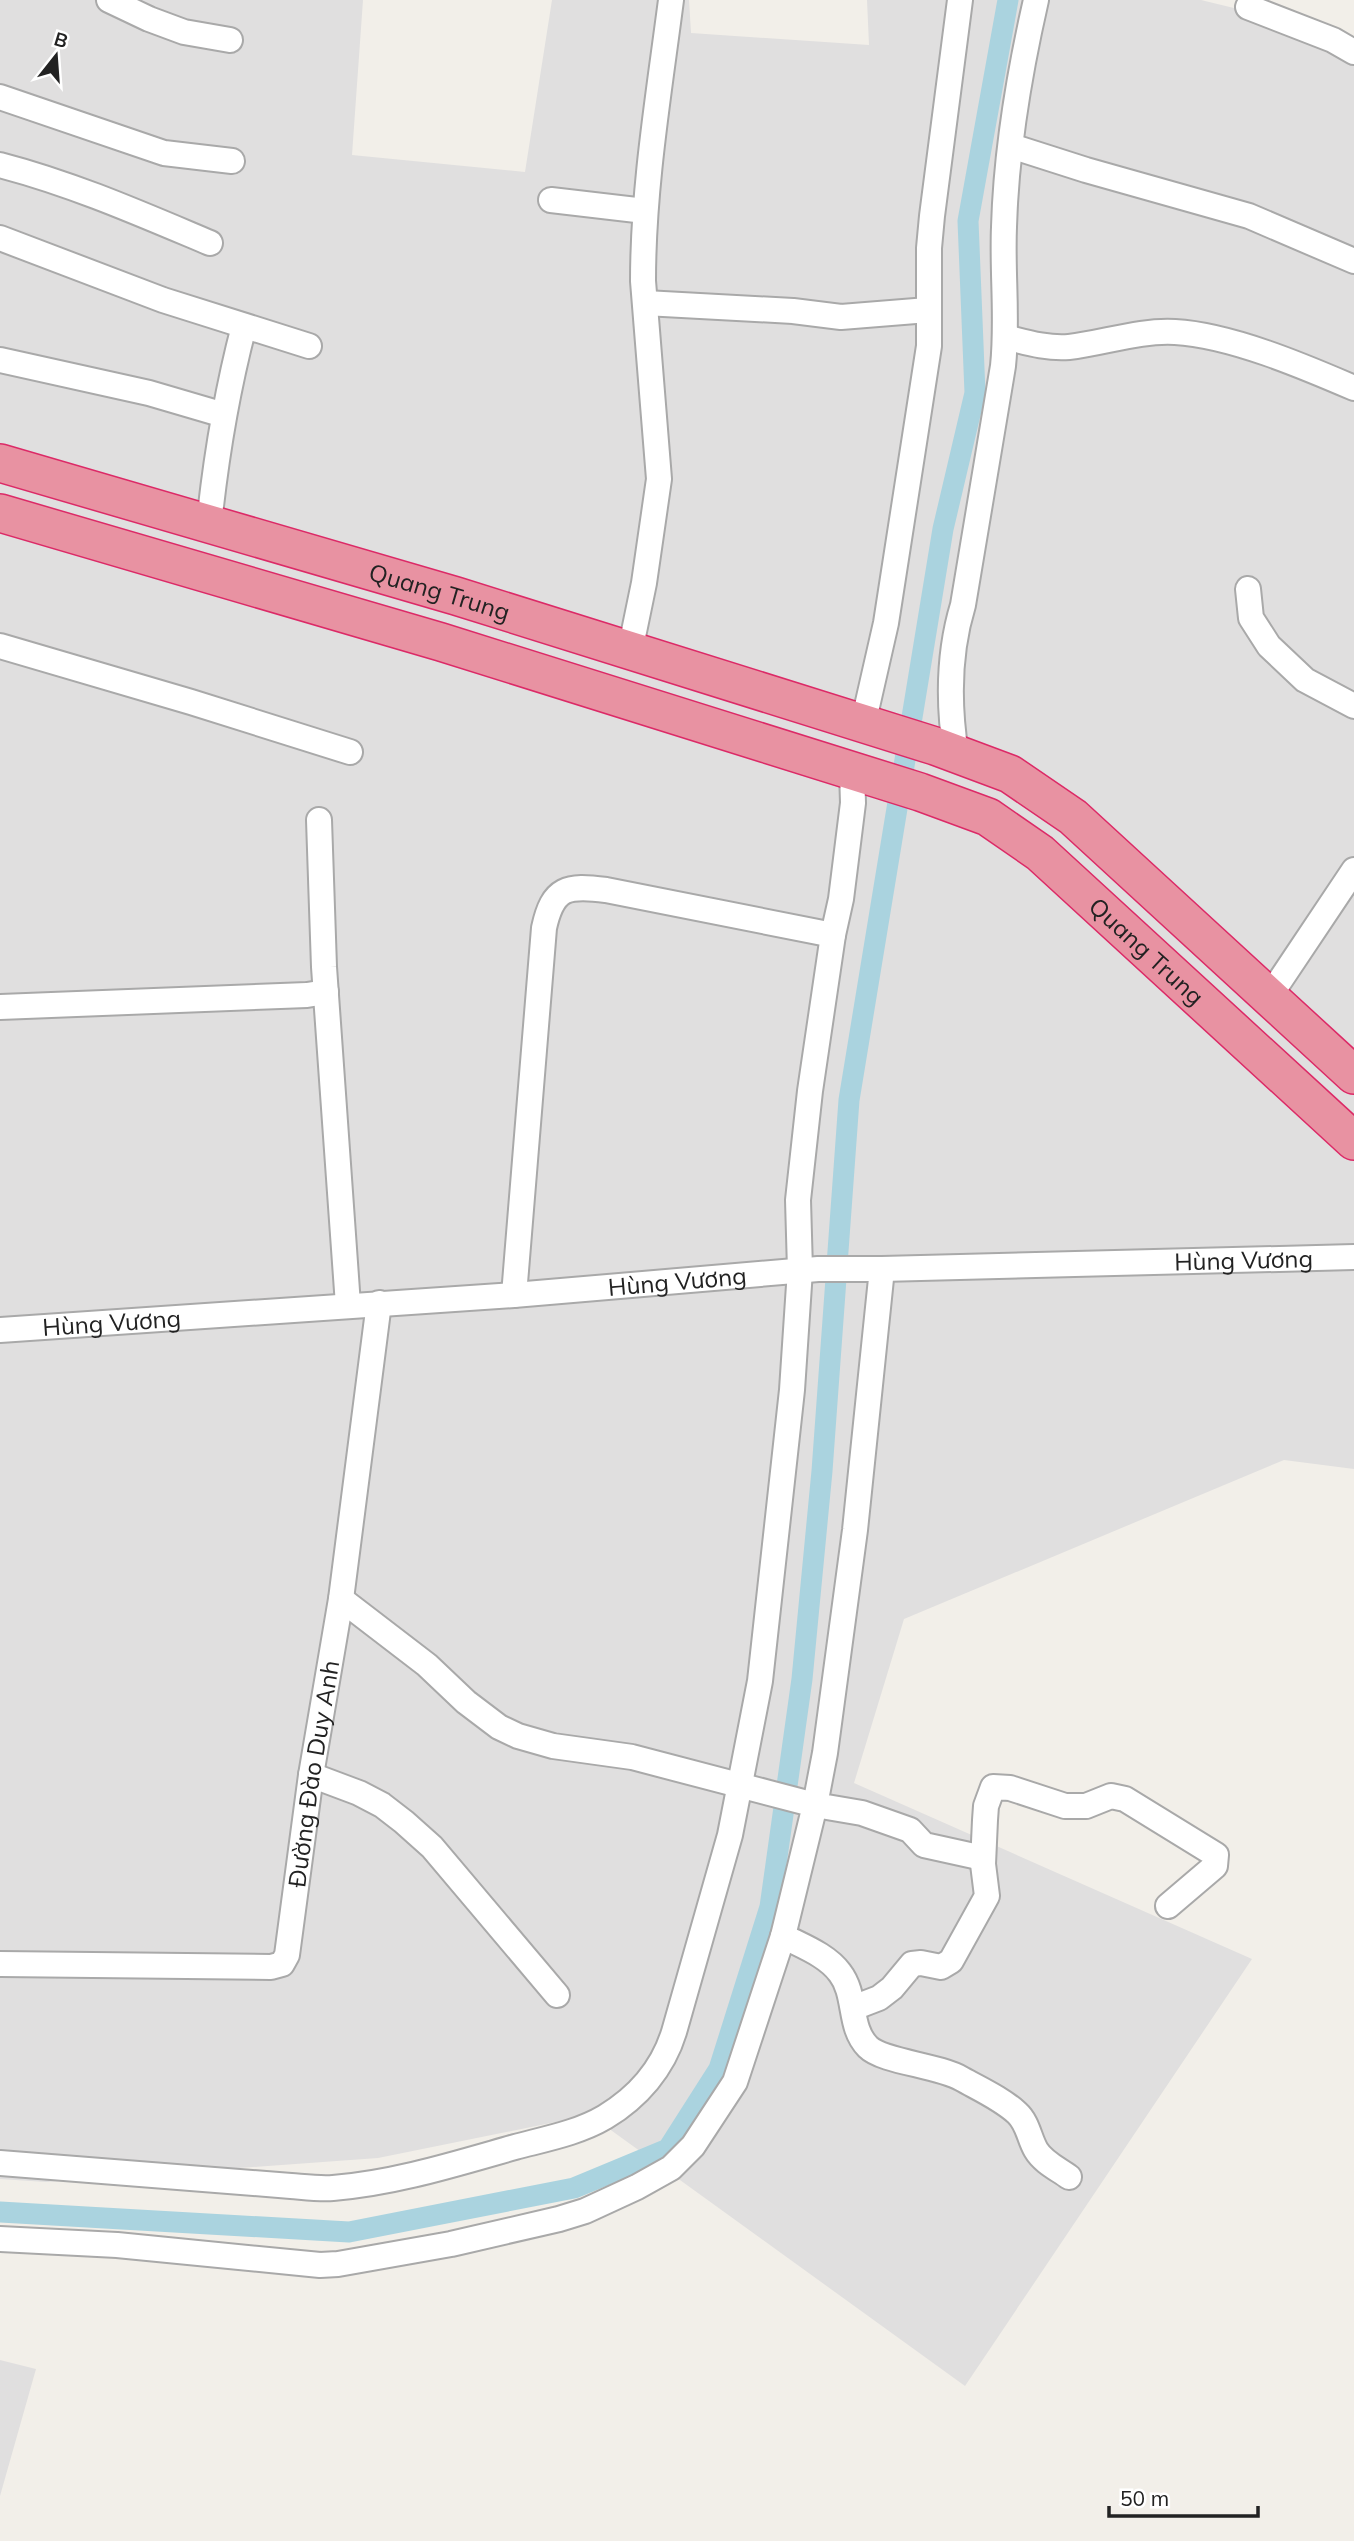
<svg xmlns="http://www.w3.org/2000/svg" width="1354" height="2541" font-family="Mulish,sans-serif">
<rect width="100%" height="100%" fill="#f2efe9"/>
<path fill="#e0dfdf" d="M 0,0 L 363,0 L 352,155 L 525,172 L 552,0 L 689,0 L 691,33 L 869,45 L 867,0 L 1201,0 L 1354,37 L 1354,1469 L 1284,1460 L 904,1619 L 854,1783 L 1252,1959 L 965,2386 L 590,2115 L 378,2158 L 46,2182 L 0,2179 Z
M 0,2360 L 36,2369 L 0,2496 Z"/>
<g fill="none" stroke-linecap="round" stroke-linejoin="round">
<path stroke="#aad3df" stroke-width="21" d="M 0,2212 L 349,2232 L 574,2188 L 668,2149 L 719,2069 L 770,1907 L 802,1679 L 822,1471 L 849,1100 L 943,529 L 975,393 L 968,221 L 1008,0"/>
<defs>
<g id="minor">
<path d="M 109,0 L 149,19 L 184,32 L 230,40"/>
<path d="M 1248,7 L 1333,40 L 1354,52"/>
<path d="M 0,97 L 164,153 L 232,161"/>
<path d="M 1011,146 L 1086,170 L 1249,216 L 1354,261"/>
<path d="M 0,165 C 73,184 141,214 210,243"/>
<path d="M 551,200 L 645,211"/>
<path d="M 0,238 L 163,300 L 309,346"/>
<path d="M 645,303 L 793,311 L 841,317 L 928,310"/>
<path d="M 1005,337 C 1025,342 1048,349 1069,347 C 1104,343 1139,330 1175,332 C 1230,335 1303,366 1354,388"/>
<path d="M 0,360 L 149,393 L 224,415"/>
<path d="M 209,524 C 216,457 227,391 244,326"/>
<path d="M 1248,589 L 1251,618 L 1269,646 L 1305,680 L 1354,706"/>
<path d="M 0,646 L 191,702 L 350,752"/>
<path d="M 630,651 L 644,583 L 659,479 L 643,281 C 643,187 659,93 671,0"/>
<path d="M 863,724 L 886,623 L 929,346 L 929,248 L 932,216 L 960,0"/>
<path d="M 956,754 C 948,703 948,654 963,605 L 1003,366 C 1008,320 1002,273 1004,227 C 1006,155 1020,70 1036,0"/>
<path d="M 319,820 L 324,967 L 348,1305"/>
<path d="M 1269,997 L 1354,870"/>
<path d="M 0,1007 L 307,995 L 326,992"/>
<path d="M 882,1269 L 855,1530 L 825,1753 L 815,1805 L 862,1813 L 910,1830 L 924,1845 L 983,1858"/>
<path d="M 514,1295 L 544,928 C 553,887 567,885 606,890 L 833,935"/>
<path id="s1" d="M 0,1330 L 514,1295 L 818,1269 L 882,1269 L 1354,1257"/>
<path d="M 311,1775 L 359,1793 L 382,1805 L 404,1822 L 432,1847 L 557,1995"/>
<path d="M 783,1936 C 802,1946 827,1955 840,1973 C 857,1995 848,2027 868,2047 C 883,2062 938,2065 962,2079 C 980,2089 1002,2099 1017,2113 C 1028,2123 1029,2138 1036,2150 C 1043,2162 1058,2169 1069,2177"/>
<path id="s2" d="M 0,1964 L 271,1967 L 282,1964 L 287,1955 L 311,1775 L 341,1599 L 379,1303"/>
<path d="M 853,2008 L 879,1998 L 892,1988 L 912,1964 L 921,1963 L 941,1967 L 951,1961 L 987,1896 L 983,1864 L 985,1820 L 986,1806 L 993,1787 L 1010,1788 L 1065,1806 L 1086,1806 L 1111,1796 L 1125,1799 L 1216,1855 L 1215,1866 L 1168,1906"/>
<path d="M 0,2163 L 291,2186 C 304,2187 319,2189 333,2188 C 395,2183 455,2164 515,2147 C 545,2139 578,2133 605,2117 C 638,2097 663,2068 674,2032 L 730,1835 L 760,1681 L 792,1390 L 800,1270 L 798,1200 L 810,1091 L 833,935 L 841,899 L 853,803 L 852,771"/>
<path d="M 0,2239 L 117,2245 L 320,2265 L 338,2264 L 451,2244 L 559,2219 L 585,2211 L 637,2187 L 671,2168 L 693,2146 L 735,2082 L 783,1936 L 815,1805 L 632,1757 L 553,1746 L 518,1736 L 499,1727 L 466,1702 L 427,1665 L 341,1599"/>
</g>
<g id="highway">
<path id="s3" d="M 0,463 L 456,596 L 935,746 L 1010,774 L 1073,817 L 1354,1075"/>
<path id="s4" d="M 0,513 L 441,642 L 920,792 L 988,817 L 1040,853 L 1354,1141"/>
</g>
</defs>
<use href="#minor" stroke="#a9a9a9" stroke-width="28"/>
<use href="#highway" stroke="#dc2a67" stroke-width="40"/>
<use href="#minor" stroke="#fff" stroke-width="24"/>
<use href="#highway" stroke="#e892a2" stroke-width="37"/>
</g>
<g text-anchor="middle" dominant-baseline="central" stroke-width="7" stroke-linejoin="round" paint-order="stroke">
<g font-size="24" fill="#222" stroke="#fff">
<text stroke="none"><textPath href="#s3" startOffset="458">Quang Trung</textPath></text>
<text stroke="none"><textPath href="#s4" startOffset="1242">Quang Trung</textPath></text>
<text stroke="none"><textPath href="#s1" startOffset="1246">Hùng Vương</textPath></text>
<text stroke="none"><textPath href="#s1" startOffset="679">Hùng Vương</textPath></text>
<text stroke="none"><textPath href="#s1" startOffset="112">Hùng Vương</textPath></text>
<text stroke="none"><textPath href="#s2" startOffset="476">Đường Đào Duy Anh</textPath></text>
</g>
</g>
<g transform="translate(56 56) rotate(17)" stroke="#ffffff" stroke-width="5" paint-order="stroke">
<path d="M0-5L12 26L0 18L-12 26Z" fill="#222222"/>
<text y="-10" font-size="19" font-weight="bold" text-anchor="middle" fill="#222222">B</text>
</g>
<path d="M1109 2506v10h149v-10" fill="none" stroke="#222222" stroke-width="3.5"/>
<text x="1120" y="2506" font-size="21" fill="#222222" stroke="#ffffff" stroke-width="5" paint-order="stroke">50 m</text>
</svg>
